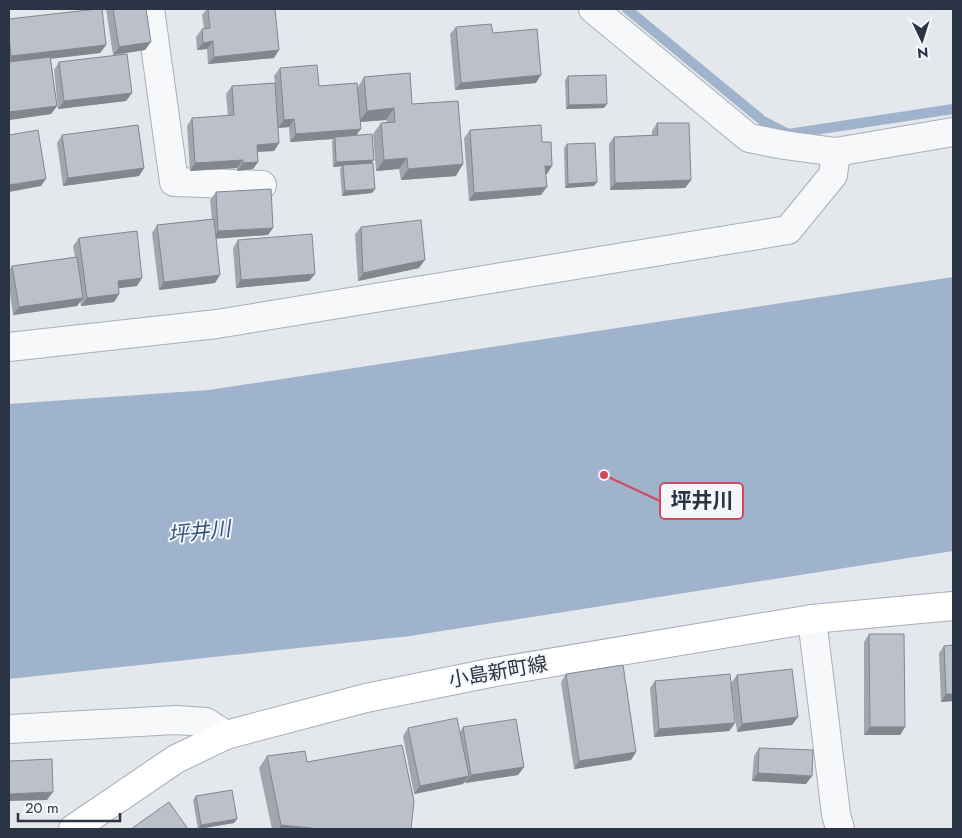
<svg xmlns="http://www.w3.org/2000/svg" width="962" height="838" font-family="Jost,'Noto Sans JP',sans-serif">
<rect width="100%" height="100%" fill="#e4e7ec"/>
<path fill="#9fb4cc" d="M 953,277 L 953,551 L 410,636 L 9,679 L 9,404 L 209,390 Z"/>
<g fill="none" stroke-linecap="round" stroke-linejoin="round">
<path stroke="#9fb4cc" stroke-width="10" d="M 627,9 L 763,121 L 788,134 L 953,109"/>
<defs>
<path id="street" d="M 150,9 L 174,182 L 262,185
M 593,9 L 749,138 L 784,145 L 836,152 L 953,132
M 9,347 L 217,324 L 788,230 L 833,175 L 836,152
M 812,619 L 836,814 L 840,829
M 9,729 L 176,720 L 206,722 L 226,735"/>
<path id="secondary" d="M 73,829 L 176,759 L 226,735 L 366,698 L 495,672 L 812,619 L 953,606"/>
</defs>
<use href="#street" stroke="#a9aeb7" stroke-width="30"/>
<use href="#secondary" stroke="#a9aeb7" stroke-width="30"/>
<use href="#street" stroke="#f7f8fa" stroke-width="28"/>
<use href="#secondary" stroke="#fff" stroke-width="28"/>
</g>
<path fill="#a1a5ae" d="M 106,9 L 146,9 L 145,50 L 113,55 Z
M 207,9 L 275,9 L 274,58 L 208,64 L 207,49 L 197,50 L 196,37 L 202,29 L 204,29 L 202,15 Z
M 9,19 L 106,45 L 100,53 L 51,59 L 57,106 L 51,114 L 9,120 Z
M 456,27 L 493,33 L 536,83 L 455,90 L 450,34 Z
M 59,62 L 132,93 L 126,101 L 58,109 L 54,70 Z
M 280,68 L 319,86 L 358,87 L 364,77 L 412,104 L 456,176 L 401,180 L 399,169 L 376,171 L 373,134 L 381,123 L 387,122 L 386,120 L 360,122 L 357,135 L 372,163 L 375,189 L 372,193 L 342,196 L 340,169 L 342,166 L 333,167 L 332,141 L 333,139 L 290,142 L 289,127 L 278,128 L 279,143 L 274,151 L 257,152 L 258,162 L 253,169 L 237,171 L 237,168 L 190,171 L 187,126 L 192,118 L 228,116 L 226,94 L 232,86 L 275,83 L 274,76 Z
M 568,76 L 604,108 L 566,109 L 565,80 Z
M 657,123 L 691,180 L 685,188 L 610,190 L 609,144 L 614,137 L 652,135 L 652,131 Z
M 470,130 L 547,174 L 546,174 L 541,195 L 469,201 L 464,138 Z
M 62,135 L 144,168 L 139,176 L 63,186 L 57,143 Z
M 567,144 L 597,182 L 594,186 L 565,188 L 564,148 Z
M 216,192 L 268,235 L 216,238 L 215,283 L 159,290 L 152,233 L 157,225 L 212,219 L 210,200 Z
M 361,227 L 419,268 L 358,281 L 355,234 Z
M 79,238 L 137,286 L 119,288 L 119,294 L 114,302 L 81,306 L 80,301 L 77,306 L 13,315 L 9,287 L 9,271 L 12,266 L 75,257 L 73,246 Z
M 238,240 L 315,274 L 309,281 L 236,288 L 233,248 Z
M 869,634 L 905,727 L 900,735 L 864,735 L 864,642 Z
M 953,645 L 953,701 L 941,702 L 939,653 L 944,646 Z
M 566,674 L 636,752 L 631,760 L 574,769 L 561,682 Z
M 737,675 L 798,717 L 792,725 L 737,732 L 731,684 L 735,723 L 729,731 L 654,737 L 650,688 L 655,681 L 731,683 Z
M 463,727 L 524,767 L 518,775 L 465,783 L 465,781 L 463,784 L 414,794 L 403,736 L 408,728 L 460,732 Z
M 759,748 L 806,784 L 752,781 L 754,756 Z
M 267,756 L 307,762 L 411,829 L 272,829 L 259,768 Z
M 196,796 L 237,819 L 234,823 L 198,829 L 193,800 Z"/>
<path fill="#83868d" d="M 213,41 L 207,49 L 197,50 L 203,43 Z
M 151,42 L 145,50 L 113,55 L 119,47 Z
M 106,45 L 100,53 L 9,63 L 9,59 L 11,56 Z
M 279,50 L 274,58 L 208,64 L 214,57 Z
M 541,75 L 536,83 L 455,90 L 461,83 Z
M 132,93 L 126,101 L 58,109 L 64,101 Z
M 607,104 L 604,108 L 566,109 L 569,105 Z
M 57,106 L 51,114 L 9,120 L 9,112 Z
M 394,108 L 386,120 L 359,122 L 367,111 Z
M 294,119 L 289,127 L 278,128 L 284,120 Z
M 361,129 L 355,137 L 335,137 L 333,139 L 290,142 L 296,134 Z
M 279,143 L 274,151 L 251,152 L 257,145 Z
M 407,158 L 399,169 L 376,171 L 384,160 Z
M 243,160 L 237,168 L 190,171 L 195,163 Z
M 374,160 L 371,164 L 333,167 L 336,162 Z
M 258,162 L 253,169 L 237,171 L 243,163 Z
M 463,164 L 456,176 L 401,180 L 408,169 Z
M 545,166 L 552,166 L 547,174 L 540,174 Z
M 144,168 L 139,176 L 63,186 L 68,178 Z
M 46,179 L 41,186 L 9,192 L 9,185 Z
M 691,180 L 685,188 L 610,190 L 615,183 Z
M 597,182 L 594,186 L 565,188 L 568,184 Z
M 547,187 L 541,195 L 469,201 L 474,193 Z
M 375,189 L 372,193 L 342,196 L 345,191 Z
M 273,228 L 268,235 L 213,239 L 218,231 Z
M 425,260 L 419,268 L 358,281 L 363,273 Z
M 315,274 L 309,281 L 236,288 L 241,280 Z
M 220,275 L 215,283 L 159,290 L 164,282 Z
M 142,278 L 137,286 L 112,289 L 118,281 Z
M 119,294 L 114,302 L 81,306 L 87,298 Z
M 83,298 L 77,306 L 13,315 L 19,307 Z
M 946,694 L 953,694 L 953,701 L 941,702 Z
M 798,717 L 792,725 L 737,732 L 742,724 Z
M 735,723 L 729,731 L 654,737 L 659,729 Z
M 870,727 L 905,727 L 900,735 L 864,735 Z
M 636,752 L 631,760 L 574,769 L 579,761 Z
M 524,767 L 518,775 L 465,783 L 471,775 Z
M 758,773 L 812,776 L 806,784 L 752,781 Z
M 469,776 L 463,784 L 414,794 L 420,786 Z
M 53,792 L 47,800 L 9,801 L 9,794 Z
M 237,819 L 234,823 L 198,829 L 201,825 Z
M 281,825 L 319,829 L 278,829 Z"/>
<path fill="#bbc0ca" stroke="#83868d" d="M 97,9 L 102,9 L 106,45 L 11,56 L 9,37 L 9,19 Z
M 113,9 L 146,9 L 151,42 L 119,47 Z
M 208,9 L 275,9 L 279,50 L 214,57 L 213,41 L 203,43 L 202,29 L 210,28 Z
M 491,24 L 493,33 L 537,29 L 541,75 L 461,83 L 456,27 Z
M 127,54 L 132,93 L 64,101 L 59,62 Z
M 50,57 L 57,106 L 9,112 L 9,62 Z
M 317,65 L 319,86 L 357,83 L 361,129 L 296,134 L 294,119 L 284,120 L 280,68 Z
M 410,73 L 412,104 L 458,101 L 463,164 L 408,169 L 407,158 L 384,160 L 381,123 L 395,122 L 394,108 L 367,111 L 364,77 Z
M 606,75 L 607,104 L 569,105 L 568,76 Z
M 275,83 L 279,143 L 257,145 L 258,162 L 243,163 L 243,160 L 195,163 L 192,118 L 234,115 L 232,86 Z
M 657,123 L 689,123 L 691,180 L 615,183 L 614,137 L 658,135 Z
M 138,125 L 144,168 L 68,178 L 62,135 Z
M 541,125 L 542,142 L 551,142 L 552,166 L 545,166 L 547,187 L 474,193 L 470,130 Z
M 38,130 L 46,179 L 9,185 L 9,135 Z
M 372,134 L 374,160 L 336,162 L 335,137 Z
M 595,143 L 597,182 L 568,184 L 567,144 Z
M 373,163 L 375,189 L 345,191 L 343,165 Z
M 271,189 L 273,228 L 218,231 L 216,192 Z
M 214,219 L 220,275 L 164,282 L 157,225 Z
M 421,220 L 425,260 L 363,273 L 361,227 Z
M 137,231 L 142,278 L 118,281 L 119,294 L 87,298 L 79,238 Z
M 312,234 L 315,274 L 241,280 L 238,240 Z
M 77,257 L 83,298 L 19,307 L 12,266 Z
M 869,634 L 904,634 L 905,727 L 870,727 Z
M 953,645 L 953,694 L 946,694 L 944,646 Z
M 623,665 L 636,752 L 579,761 L 566,674 Z
M 792,669 L 798,717 L 742,724 L 737,675 Z
M 730,674 L 735,723 L 659,729 L 655,681 Z
M 457,718 L 469,776 L 420,786 L 408,728 Z
M 516,719 L 524,767 L 471,775 L 463,727 Z
M 402,745 L 414,801 L 411,829 L 319,829 L 281,825 L 267,756 L 305,751 L 307,762 Z
M 759,748 L 813,750 L 812,776 L 758,773 Z
M 52,759 L 53,792 L 9,794 L 9,761 Z
M 232,790 L 237,819 L 201,825 L 196,796 Z
M 169,802 L 188,829 L 131,829 Z"/>
<g text-anchor="middle" dominant-baseline="central" stroke-width="4" stroke-linejoin="round" paint-order="stroke">
<g font-size="20" fill="#2b3445" stroke="#f4f6f9">
<text transform="translate(498 672) rotate(-10)">小島新町線</text>
</g>
<g font-size="21" font-style="italic" fill="#34527a" stroke="#f4f6f9">
<text transform="translate(199 532) rotate(-6)">坪井川</text>
</g>
</g>
<path fill="none" stroke="#d1495b" stroke-width="2" d="M604 475L660 501"/>
<circle fill="#d1495b" stroke="#f4f6f9" stroke-width="2" cx="604" cy="475" r="5"/>
<rect fill="#f4f6f9" stroke="#d1495b" stroke-width="2" x="660" y="483" width="83" height="36" rx="5"/>
<g font-size="21" text-anchor="middle" font-weight="bold" fill="#2b3445">
<text x="702" y="508">坪井川</text>
</g>
<rect width="962" height="838" fill="none" stroke="#2b3445" stroke-width="20"/>
<g transform="translate(922 40) rotate(176)" stroke="#f4f6f9" stroke-width="4" paint-order="stroke">
<path d="M0-4L9 19L0 12L-9 19Z" fill="#2b3445"/>
<text y="-8" font-size="14" font-weight="bold" text-anchor="middle" fill="#2b3445">N</text>
</g>
<path d="M18 813v8h102v-8" fill="none" stroke="#2b3445" stroke-width="2.5"/>
<text x="25" y="813" font-size="15" fill="#2b3445" stroke="#f4f6f9" stroke-width="4" paint-order="stroke">20 m</text>
</svg>
